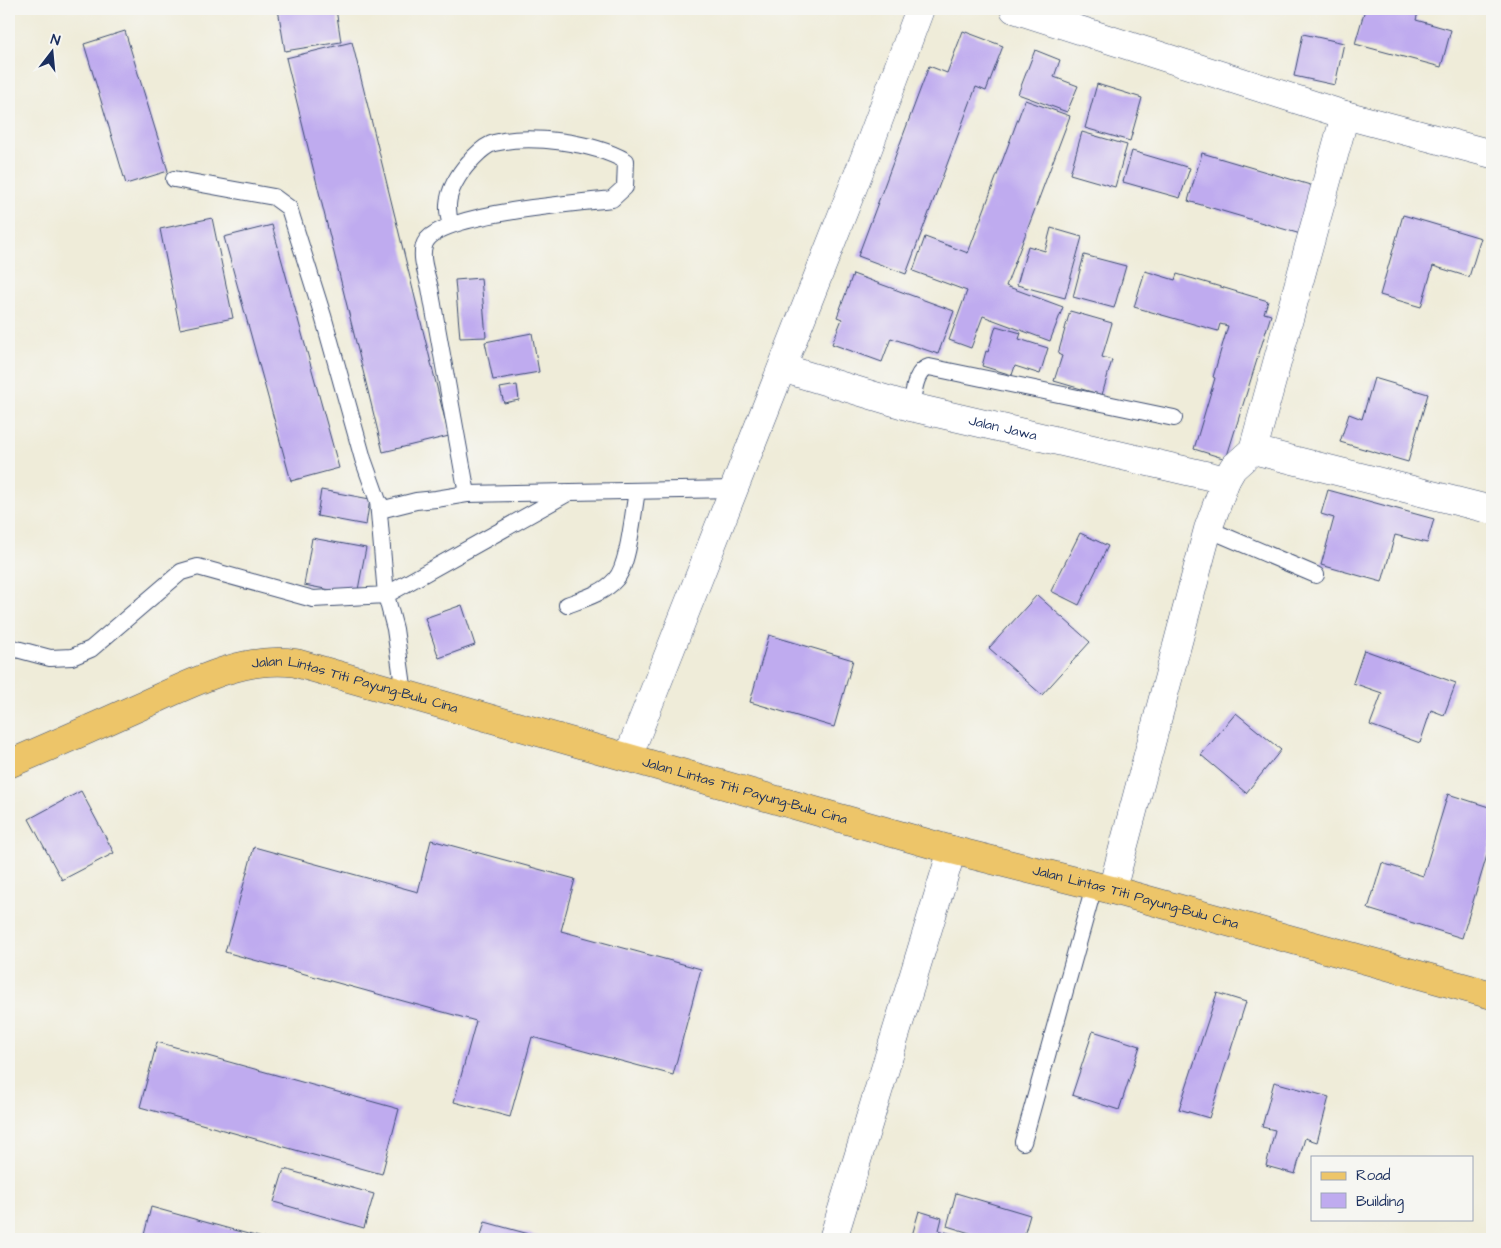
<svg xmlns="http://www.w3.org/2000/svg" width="1501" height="1248" font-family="'Architects Daughter',sans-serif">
<rect width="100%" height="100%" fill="#f6f6f2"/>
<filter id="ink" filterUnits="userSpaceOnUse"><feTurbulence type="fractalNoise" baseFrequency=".02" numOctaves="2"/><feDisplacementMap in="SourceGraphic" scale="10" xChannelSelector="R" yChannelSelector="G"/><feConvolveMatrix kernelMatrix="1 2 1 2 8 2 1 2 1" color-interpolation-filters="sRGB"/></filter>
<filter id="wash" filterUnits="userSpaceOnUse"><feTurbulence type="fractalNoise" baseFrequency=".0096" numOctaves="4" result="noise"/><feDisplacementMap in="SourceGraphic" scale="20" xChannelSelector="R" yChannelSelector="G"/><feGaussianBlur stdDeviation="1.12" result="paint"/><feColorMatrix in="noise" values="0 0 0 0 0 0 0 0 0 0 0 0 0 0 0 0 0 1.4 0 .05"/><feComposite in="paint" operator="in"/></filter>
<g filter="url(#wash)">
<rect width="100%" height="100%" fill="#efecd9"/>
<g id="blocks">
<path fill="#bfabef" d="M 278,9 L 336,9 L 341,42 L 285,51 Z
M 1365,9 L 1419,9 L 1416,20 L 1451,30 L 1441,67 L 1355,44 Z
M 125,31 L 168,171 L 126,184 L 84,44 Z
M 963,31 L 1003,46 L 986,91 L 976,87 L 906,274 L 858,256 L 929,66 L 947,73 Z
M 1303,34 L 1344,43 L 1335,85 L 1294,76 Z
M 352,42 L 449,436 L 383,452 L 286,58 Z
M 1035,50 L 1060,60 L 1054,77 L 1078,86 L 1067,112 L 1018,94 Z
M 1097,84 L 1142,98 L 1130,141 L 1085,128 Z
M 1025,100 L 1070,116 L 1006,286 L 1063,307 L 1050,341 L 983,316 L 971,348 L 949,340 L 967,291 L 913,271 L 925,237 L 968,253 Z
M 1082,132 L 1127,145 L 1115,187 L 1070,174 Z
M 1132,151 L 1190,168 L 1180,198 L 1123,182 Z
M 1202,153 L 1317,187 L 1304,235 L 1188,201 Z
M 1403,215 L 1481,238 L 1469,277 L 1433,266 L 1421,307 L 1380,295 Z
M 212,218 L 233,318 L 180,329 L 160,229 Z
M 272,225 L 339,468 L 291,481 L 224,237 Z
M 1051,228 L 1082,237 L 1065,298 L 1017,285 L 1028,246 L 1045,251 Z
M 1084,255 L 1126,266 L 1114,308 L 1073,297 Z
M 1145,271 L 1175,280 L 1177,274 L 1268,301 L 1264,313 L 1271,315 L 1226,459 L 1194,449 L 1215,378 L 1213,377 L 1228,326 L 1220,324 L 1218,331 L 1134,307 Z
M 853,274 L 954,311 L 938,354 L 891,338 L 882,362 L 832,344 L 842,319 L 837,317 Z
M 481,278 L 486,337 L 460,338 L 455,280 Z
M 1070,311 L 1112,323 L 1102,357 L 1112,360 L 1102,395 L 1054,381 L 1062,356 L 1058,354 Z
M 996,326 L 1021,333 L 1019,339 L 1048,348 L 1040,374 L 1015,366 L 1012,375 L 982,366 L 986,351 L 988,352 Z
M 532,333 L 539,372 L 493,380 L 485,342 Z
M 1374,378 L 1428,394 L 1408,462 L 1340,442 L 1349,414 L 1362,419 Z
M 517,385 L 519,400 L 504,403 L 500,388 Z
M 321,490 L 370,499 L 366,525 L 317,516 Z
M 1328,490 L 1434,519 L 1427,543 L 1395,535 L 1382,582 L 1321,565 L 1334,518 L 1321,514 Z
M 1080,533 L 1108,546 L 1079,605 L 1051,591 Z
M 312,538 L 366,548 L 357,595 L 304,585 Z
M 1037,595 L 1090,642 L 1042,695 L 989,648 Z
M 462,605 L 475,645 L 439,658 L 425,618 Z
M 769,635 L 853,660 L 834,727 L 750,702 Z
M 1364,650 L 1456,683 L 1444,715 L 1431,710 L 1420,743 L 1370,725 L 1382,693 L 1353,683 Z
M 1236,713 L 1281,750 L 1246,793 L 1201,755 Z
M 81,791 L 114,853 L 62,880 L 29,819 Z
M 1448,794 L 1492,808 L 1492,839 L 1462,938 L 1368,909 L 1382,863 L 1423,876 Z
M 431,840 L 575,879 L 561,931 L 701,969 L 673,1075 L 532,1037 L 510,1117 L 454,1102 L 476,1021 L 225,952 L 254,847 L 418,892 Z
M 1217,993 L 1246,1002 L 1209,1118 L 1179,1109 Z
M 1093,1031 L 1140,1046 L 1119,1110 L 1072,1095 Z
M 157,1042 L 399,1109 L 382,1174 L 140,1107 Z
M 1274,1082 L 1329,1097 L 1317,1142 L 1305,1138 L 1295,1174 L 1266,1166 L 1275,1130 L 1262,1127 Z
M 284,1169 L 374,1194 L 364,1228 L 274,1202 Z
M 956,1193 L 1030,1215 L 1023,1239 L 986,1239 L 986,1238 L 947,1226 Z
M 151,1207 L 266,1239 L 143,1239 Z
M 919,1211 L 942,1218 L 939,1230 L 968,1239 L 911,1239 Z
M 485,1222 L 547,1239 L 480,1239 Z"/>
</g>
</g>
<g filter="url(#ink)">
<use href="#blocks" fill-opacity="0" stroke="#3b4b70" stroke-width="1"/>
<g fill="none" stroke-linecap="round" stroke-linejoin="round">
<defs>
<path id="service" d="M 174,179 L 274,197 L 289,208 L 323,316 L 363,459 L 378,501 L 384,509 L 416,501 L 436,499 L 467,494 L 735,489
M 451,225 C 445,207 448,193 458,177 C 464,167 482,146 494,143 C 530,134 593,142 626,161 L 625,187 L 612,199 C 578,203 439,213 425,243 C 419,256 427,275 430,288 L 467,494
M 911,407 C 914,394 914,371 929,367 L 1174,418
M 378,501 L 386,595 L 568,493
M 1208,529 L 1316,575
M 567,605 C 583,599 604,593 615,580 C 629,566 633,512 637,491
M 9,647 L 50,658 L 72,657 L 91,649 L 181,572 L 198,567 L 313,599 L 386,595 L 395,629 L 404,693
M 1023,1142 L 1094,886"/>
<g id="minor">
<path d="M 1014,9 L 1345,115 L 1492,154"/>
<path id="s1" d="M 782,368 L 911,407 L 1226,480"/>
<path d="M 1253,450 L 1492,510"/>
<path d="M 628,757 L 865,157 L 920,9"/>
<path d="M 1112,890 L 1208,529 L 1226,480 L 1233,468 L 1253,450 L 1345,115"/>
<path d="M 833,1239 L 952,850"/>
</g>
<g id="primary">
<path id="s2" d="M 9,764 C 51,746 92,728 134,709 C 185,687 239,655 296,663 L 952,850 L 1112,890 L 1492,995"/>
</g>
</defs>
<use href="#service" stroke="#3b4b70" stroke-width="18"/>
<use href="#minor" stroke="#3b4b70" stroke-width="29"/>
<use href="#primary" stroke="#3b4b70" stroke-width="29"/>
<use href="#service" stroke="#fff" stroke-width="16"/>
<use href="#minor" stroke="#fff" stroke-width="28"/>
<use href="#primary" stroke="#edc569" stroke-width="28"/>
</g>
</g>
<g text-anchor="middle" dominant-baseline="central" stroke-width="4" stroke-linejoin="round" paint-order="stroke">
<g font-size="14" fill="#1b2f5e" stroke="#f6f6f2">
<text stroke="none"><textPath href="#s1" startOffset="229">Jalan Jawa</textPath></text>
<text stroke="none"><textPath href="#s2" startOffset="369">Jalan Lintas Titi Payung–Bulu Cina</textPath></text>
<text stroke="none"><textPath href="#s2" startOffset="774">Jalan Lintas Titi Payung–Bulu Cina</textPath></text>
<text stroke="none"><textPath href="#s2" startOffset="1179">Jalan Lintas Titi Payung–Bulu Cina</textPath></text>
</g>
</g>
<rect width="1501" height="1248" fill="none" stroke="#f6f6f2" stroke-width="30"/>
<rect x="1311" y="1156" width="162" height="65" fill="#f6f6f2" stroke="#9ea6b7"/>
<rect x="1321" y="1172" width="25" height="8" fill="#edc569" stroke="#9ea6b7"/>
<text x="1356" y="1180" font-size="15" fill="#1b2f5e">Road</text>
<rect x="1321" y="1193" width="25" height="15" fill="#bfabef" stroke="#9ea6b7"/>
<text x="1356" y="1206" font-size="15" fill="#1b2f5e">Building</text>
<g transform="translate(52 52) rotate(16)" stroke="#f6f6f2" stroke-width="4" paint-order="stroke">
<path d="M0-4L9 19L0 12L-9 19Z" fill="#1b2f5e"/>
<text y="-8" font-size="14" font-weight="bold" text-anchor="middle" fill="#1b2f5e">N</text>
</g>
</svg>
